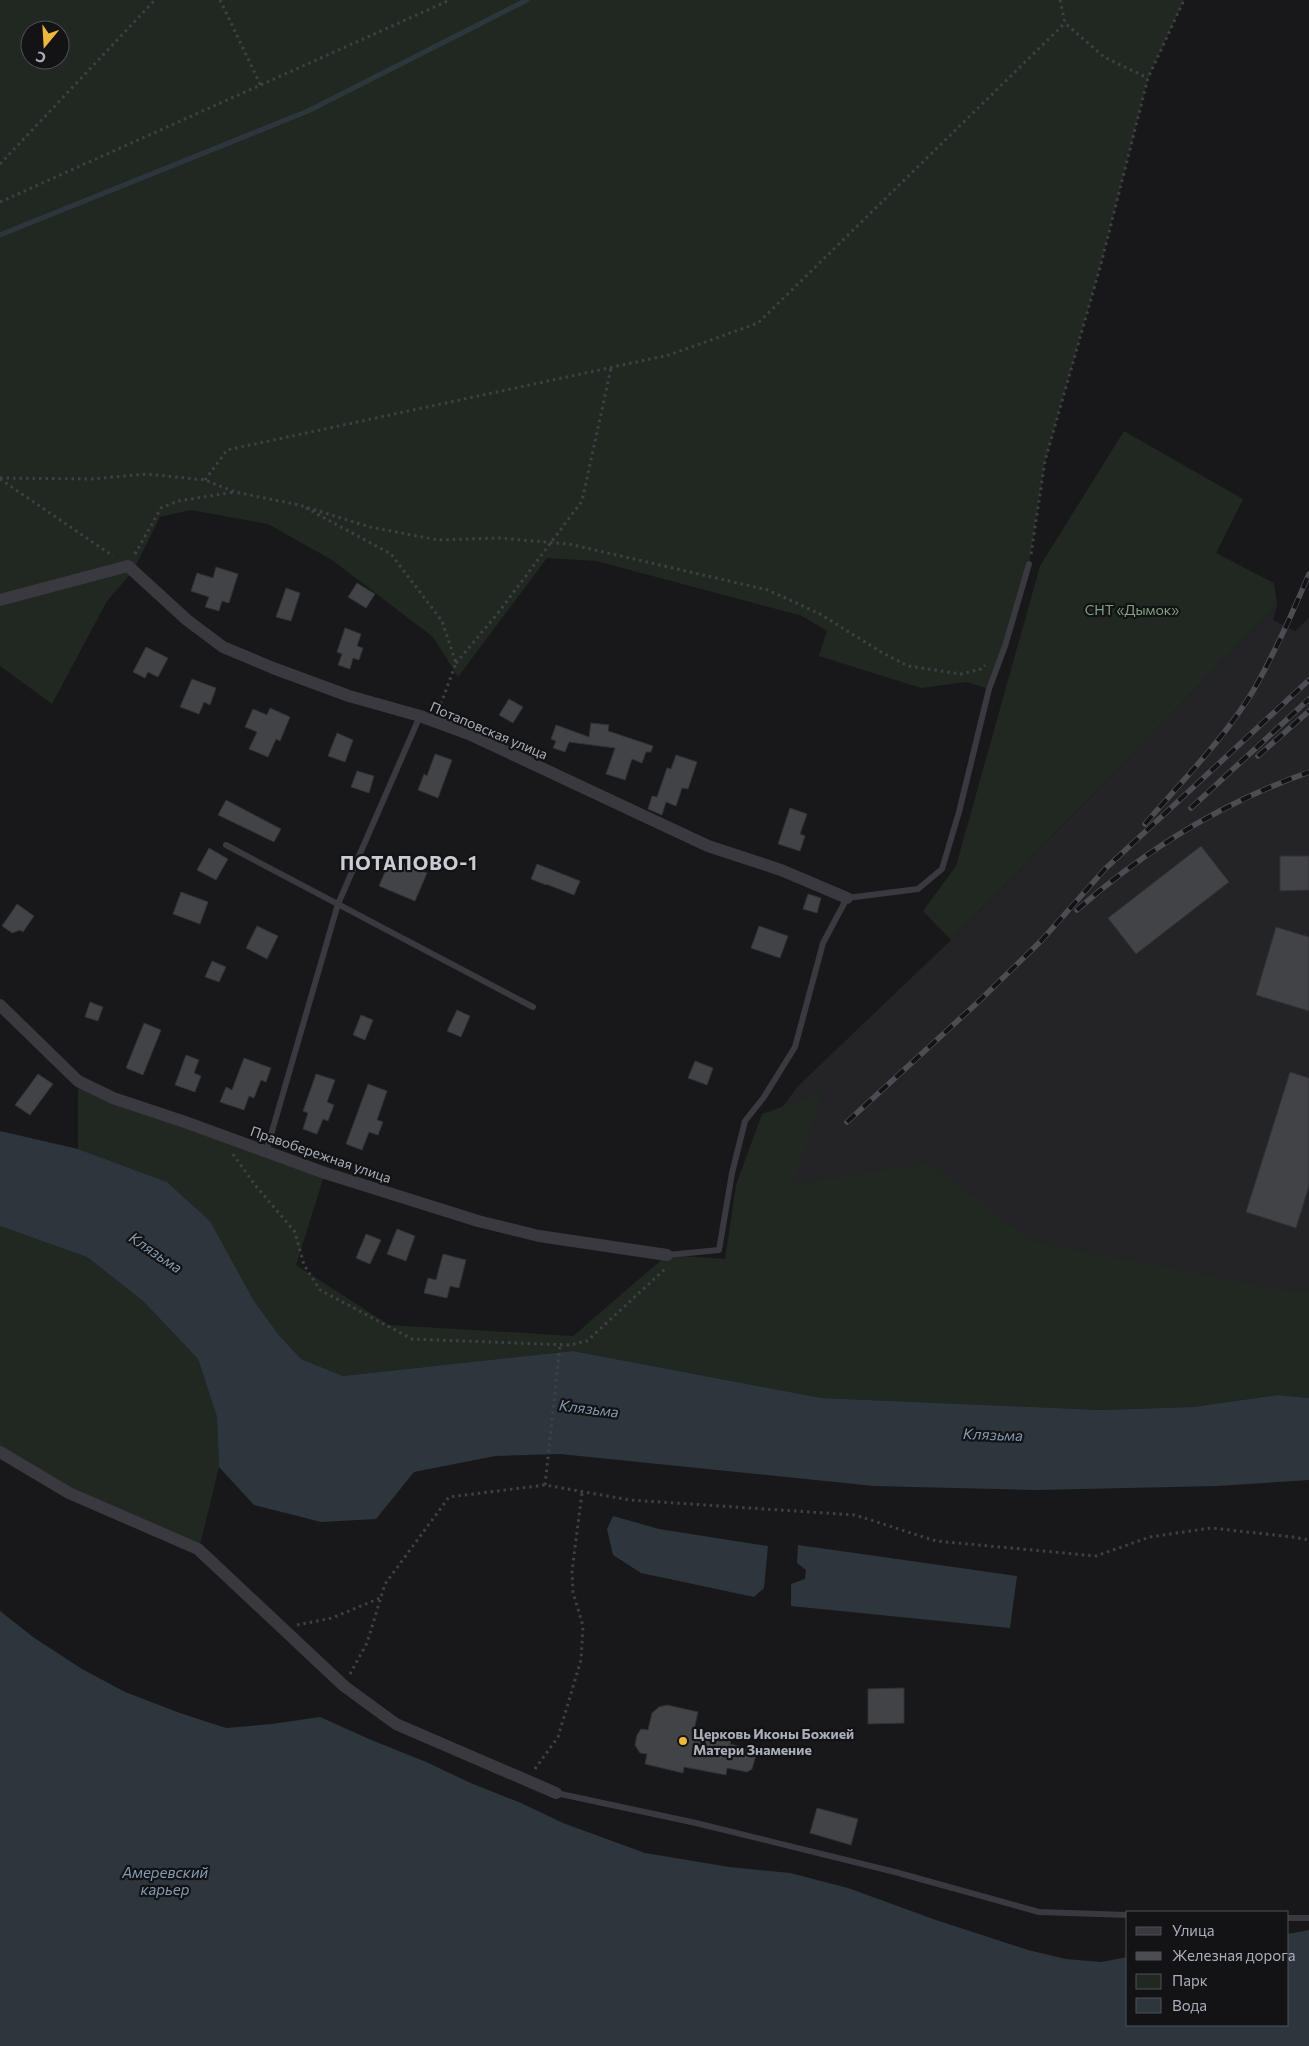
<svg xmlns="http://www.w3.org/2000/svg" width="1309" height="2046" font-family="Commissioner,sans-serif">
<rect width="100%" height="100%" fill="#18181a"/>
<path fill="#242427" d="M 1277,605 L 1273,620 L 1295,631 L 1309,618 L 1309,1398 L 733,1229 L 754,1145 L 798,1086 L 951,940 Z"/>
<path fill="#202821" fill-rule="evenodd" d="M 0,0 L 1184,0 L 1148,78 L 1101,264 L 1045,461 L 1029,564 L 989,689 L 967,682 L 921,688 L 819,656 L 827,631 L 802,616 L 596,561 L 547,558 L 458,677 L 433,637 L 332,560 L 268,524 L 190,510 L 160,517 L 133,571 L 107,601 L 52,704 L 0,666 ZM 30,30 L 60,30 L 60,60 L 30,60 Z
M 1124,431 L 1243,499 L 1216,553 L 1274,583 L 1277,605 L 951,940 L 923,911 L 956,866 L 1040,566 Z
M 78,1081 L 325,1173 L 296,1265 L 389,1325 L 573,1336 L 667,1255 L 725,1259 L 736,1185 L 762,1114 L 822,1093 L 794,1184 L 929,1163 L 1031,1241 L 1285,1291 L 1309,1292 L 1309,1398 L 1278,1395 L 1193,1407 L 1101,1410 L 821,1398 L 573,1351 L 343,1376 L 301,1359 L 278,1334 L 254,1301 L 210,1221 L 167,1182 L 78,1149 Z
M 0,1226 L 87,1257 L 143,1301 L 198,1359 L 217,1417 L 219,1467 L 202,1537 L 198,1549 L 69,1493 L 0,1452 Z"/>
<path fill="#2e363d" d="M 0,1131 L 78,1149 L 167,1182 L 210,1221 L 254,1301 L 278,1334 L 301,1359 L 343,1376 L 573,1351 L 821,1398 L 1101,1410 L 1193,1407 L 1278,1395 L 1309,1398 L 1309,1480 L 1217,1486 L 1036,1490 L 874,1486 L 560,1454 L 495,1456 L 414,1472 L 376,1519 L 321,1522 L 254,1505 L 219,1467 L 217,1417 L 198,1359 L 143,1301 L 87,1257 L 0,1226 Z
M 613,1516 L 659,1529 L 768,1546 L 764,1588 L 754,1597 L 641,1573 L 613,1555 L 607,1529 Z
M 798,1545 L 1017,1576 L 1010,1628 L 791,1606 L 791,1584 L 805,1579 L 806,1570 L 797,1563 Z
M 0,1611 L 33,1637 L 82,1669 L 125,1692 L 180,1713 L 226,1728 L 272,1724 L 320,1717 L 369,1739 L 426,1762 L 473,1784 L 521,1803 L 563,1823 L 645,1853 L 729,1867 L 790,1873 L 848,1888 L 936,1920 L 1028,1950 L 1066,1959 L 1101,1962 L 1128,1957 L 1128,2025 L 1288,2025 L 1288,1934 L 1309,1930 L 1309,2046 L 0,2046 Z"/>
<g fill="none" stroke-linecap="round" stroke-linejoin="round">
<path stroke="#2e363d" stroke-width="5" d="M 0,235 L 308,111 L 527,0"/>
</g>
<path fill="#424347" stroke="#323236" d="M 216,567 L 238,574 L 229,603 L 222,601 L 219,611 L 205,607 L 209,597 L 191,591 L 197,573 L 213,578 Z
M 357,583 L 375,594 L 366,608 L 348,597 Z
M 286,588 L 300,593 L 291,621 L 276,617 Z
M 345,628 L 361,634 L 357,646 L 363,648 L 359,660 L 353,658 L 350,669 L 338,665 L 342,654 L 337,652 Z
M 146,647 L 168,658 L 158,677 L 148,672 L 145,678 L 133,672 Z
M 192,679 L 216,688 L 210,705 L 204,702 L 199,714 L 180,707 Z
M 509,699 L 523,707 L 513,723 L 499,715 Z
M 270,708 L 290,717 L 280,741 L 276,739 L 268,757 L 249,749 L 257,732 L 245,727 L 253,709 L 267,715 Z
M 591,723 L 609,725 L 608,731 L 653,746 L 651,752 L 646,752 L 642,763 L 632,759 L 625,780 L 606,774 L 615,748 L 569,742 L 565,752 L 553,748 L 556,741 L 551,739 L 556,725 L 589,737 Z
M 337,733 L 353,740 L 345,762 L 328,756 Z
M 435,754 L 452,760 L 438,798 L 418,790 L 424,774 L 427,776 Z
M 676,755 L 697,762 L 688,789 L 682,788 L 676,806 L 666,802 L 662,815 L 648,809 L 652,796 L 657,797 L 667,768 L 671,769 Z
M 357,771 L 374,776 L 369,793 L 351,787 Z
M 226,800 L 281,829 L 274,842 L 218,815 Z
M 790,808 L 807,814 L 800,834 L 805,836 L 800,851 L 778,844 Z
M 1201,846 L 1229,882 L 1136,954 L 1108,918 Z
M 209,848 L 228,859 L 216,880 L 197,870 Z
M 1280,856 L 1309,856 L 1309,890 L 1280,891 Z
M 391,858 L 427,873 L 415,901 L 379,886 Z
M 537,864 L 580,881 L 574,895 L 546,884 L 546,885 L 531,879 Z
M 181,892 L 208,902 L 200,924 L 173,914 Z
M 808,894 L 821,898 L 817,913 L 803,909 Z
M 17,904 L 34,916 L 23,932 L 20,930 L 12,933 L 2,926 Z
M 257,926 L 278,936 L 267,959 L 246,948 Z
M 759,926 L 788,936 L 780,958 L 751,948 Z
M 1276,927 L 1309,937 L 1309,1011 L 1256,995 Z
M 212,961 L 226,967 L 219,982 L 205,977 Z
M 90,1002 L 103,1007 L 98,1021 L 85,1017 Z
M 457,1010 L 470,1016 L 461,1037 L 447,1031 Z
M 361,1015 L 373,1020 L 365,1040 L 353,1035 Z
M 144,1023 L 161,1030 L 143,1075 L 126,1068 Z
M 186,1055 L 199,1060 L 194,1073 L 201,1076 L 195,1092 L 175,1085 Z
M 244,1058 L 271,1068 L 266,1082 L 261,1080 L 254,1098 L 249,1096 L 244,1110 L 220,1102 L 226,1087 L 232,1090 Z
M 695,1061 L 713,1068 L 707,1085 L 688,1078 Z
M 1290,1072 L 1309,1078 L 1309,1186 L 1296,1228 L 1246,1212 Z
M 38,1074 L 53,1084 L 30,1115 L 15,1105 Z
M 316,1074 L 335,1080 L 327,1102 L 334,1105 L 328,1121 L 323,1119 L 317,1134 L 303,1129 L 308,1113 L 303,1111 Z
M 368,1084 L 387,1091 L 377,1120 L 383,1122 L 378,1135 L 369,1132 L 362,1150 L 346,1144 Z
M 397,1229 L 415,1236 L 406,1261 L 387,1254 Z
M 366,1234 L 381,1240 L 370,1264 L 356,1258 Z
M 443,1254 L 466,1260 L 459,1288 L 450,1286 L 447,1298 L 424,1293 L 428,1278 L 436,1280 Z
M 904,1688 L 904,1723 L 868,1724 L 868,1689 Z
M 667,1705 L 698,1712 L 694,1730 L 731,1737 L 730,1744 L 751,1749 L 756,1755 L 752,1769 L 747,1772 L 727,1768 L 726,1775 L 684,1767 L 683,1773 L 645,1764 L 647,1754 L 640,1753 L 635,1745 L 637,1735 L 641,1729 L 648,1730 L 652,1713 L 659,1707 Z
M 817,1808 L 858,1819 L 851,1845 L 810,1833 Z"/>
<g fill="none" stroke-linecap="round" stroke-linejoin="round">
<path stroke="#3f4046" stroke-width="3" stroke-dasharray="2.5 4" stroke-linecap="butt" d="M 220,0 L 261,86
M 1060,0 L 1065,23 L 1104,57 L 1148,78
M 0,164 L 155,0
M 0,202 L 450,0
M 0,478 L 92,479 L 147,474 L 205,480 L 235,492 L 299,505 L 370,527 L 438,540 L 498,538 L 569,544 L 768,590 L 820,614 L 881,652 L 908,666 L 961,674 L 981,669 L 985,665
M 0,479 L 113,556
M 205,480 L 227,450 L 669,355 L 758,323 L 1065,23
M 306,508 L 391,554 L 442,621 L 456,663 L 439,709
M 135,554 L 161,508 L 178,501 L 235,492
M 1031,554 L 1045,461 L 1101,264 L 1148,78 L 1184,0
M 456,663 L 498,613 L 582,501 L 611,368
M 233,1154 L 255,1185 L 295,1232 L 304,1265 L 320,1290 L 412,1339 L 570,1345 L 587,1341 L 665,1269
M 545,1485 L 560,1345
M 297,1625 L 332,1618 L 380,1598
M 350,1674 L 367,1643 L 385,1584 L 449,1497 L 545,1485 L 630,1500 L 855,1515 L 936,1541 L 1096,1556 L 1150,1537 L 1211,1528 L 1293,1537 L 1309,1540
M 535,1769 L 558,1737 L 581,1660 L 583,1626 L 573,1592 L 572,1571 L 582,1493"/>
<path stroke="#39393f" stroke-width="6" d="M 226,845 L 533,1007
M 266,1152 L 338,904 L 420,716
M 667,1255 L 719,1250 L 732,1173 L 745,1121 L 764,1097 L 795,1047 L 823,943 L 847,898 L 918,889 L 942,869 L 959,812 L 989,689 L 1005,646 L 1029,564
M 556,1793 L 696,1823 L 895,1872 L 1039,1912 L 1128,1915
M 1288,1918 L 1309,1918"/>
<path stroke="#39393f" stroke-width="12" d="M 0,600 L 128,566 L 187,620 L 223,647 L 273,668 L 349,696 L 420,716 L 469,734 L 708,846 L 781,870 L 847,898
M 0,1005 L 78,1081 L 113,1098 L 185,1122 L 325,1173 L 478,1221 L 539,1236 L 667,1255
M 0,1452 L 69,1493 L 198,1549 L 344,1686 L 396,1724 L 556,1793"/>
<defs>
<path id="rail" d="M 1258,756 L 1309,711
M 1191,808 L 1309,699
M 1145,824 C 1182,781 1224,739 1253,691 C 1275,653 1292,614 1309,574
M 1077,910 C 1145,850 1224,802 1309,772
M 847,1122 L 976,1004 L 1041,941 L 1105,869 L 1309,680"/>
</defs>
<use href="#rail" stroke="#4c4d53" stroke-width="5.5"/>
<use href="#rail" stroke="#131315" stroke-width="4" stroke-dasharray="11" stroke-linecap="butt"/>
</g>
<circle fill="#edb83c" stroke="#131315" stroke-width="2" cx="683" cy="1741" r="5"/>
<g text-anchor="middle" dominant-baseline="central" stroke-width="4.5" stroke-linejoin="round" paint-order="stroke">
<g font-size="14" fill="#82a385" stroke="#131315">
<text x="1132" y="609">СНТ «Дымок»</text>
</g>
<g font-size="14" fill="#aaaeb9" stroke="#131315">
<text transform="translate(489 730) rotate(23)">Потаповская улица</text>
<text transform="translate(321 1154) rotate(19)">Правобережная улица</text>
</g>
<g font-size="14" font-weight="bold" fill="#aaaeb9" stroke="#131315" text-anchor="start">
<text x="693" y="1733">Церковь Иконы Божией<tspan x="693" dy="16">Матери Знамение</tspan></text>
</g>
<g font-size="15" font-style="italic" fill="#839bb3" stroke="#131315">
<text transform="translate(156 1252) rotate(34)">Клязьма</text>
<text transform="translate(589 1408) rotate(7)">Клязьма</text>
<text transform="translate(993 1434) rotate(2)">Клязьма</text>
<text x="165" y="1872">Амеревский<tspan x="165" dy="17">карьер</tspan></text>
</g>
<g font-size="19" font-weight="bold" letter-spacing="1" fill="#cbcdd5" stroke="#131315">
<text x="409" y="862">ПОТАПОВО-1</text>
</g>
</g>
<rect x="1126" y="1911" width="162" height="115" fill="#131315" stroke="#4f5157"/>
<rect x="1136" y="1927" width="25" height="8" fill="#39393f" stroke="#4f5157"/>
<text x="1172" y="1936" font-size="15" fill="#aaaeb9">Улица</text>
<rect x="1136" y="1952" width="25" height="8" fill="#4c4d53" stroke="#4f5157"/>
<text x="1172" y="1961" font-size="15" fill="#aaaeb9">Железная дорога</text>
<rect x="1136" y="1974" width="25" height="15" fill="#202821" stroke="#4f5157"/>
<text x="1172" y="1986" font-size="15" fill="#aaaeb9">Парк</text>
<rect x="1136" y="1998" width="25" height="15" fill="#2e363d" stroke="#4f5157"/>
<text x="1172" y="2011" font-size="15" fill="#aaaeb9">Вода</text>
<g transform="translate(45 45) rotate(198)"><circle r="24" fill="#131315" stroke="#4f5157"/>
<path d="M0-4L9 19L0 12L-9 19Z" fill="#edb83c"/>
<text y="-8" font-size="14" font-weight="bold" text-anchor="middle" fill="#aaaeb9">С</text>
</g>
</svg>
